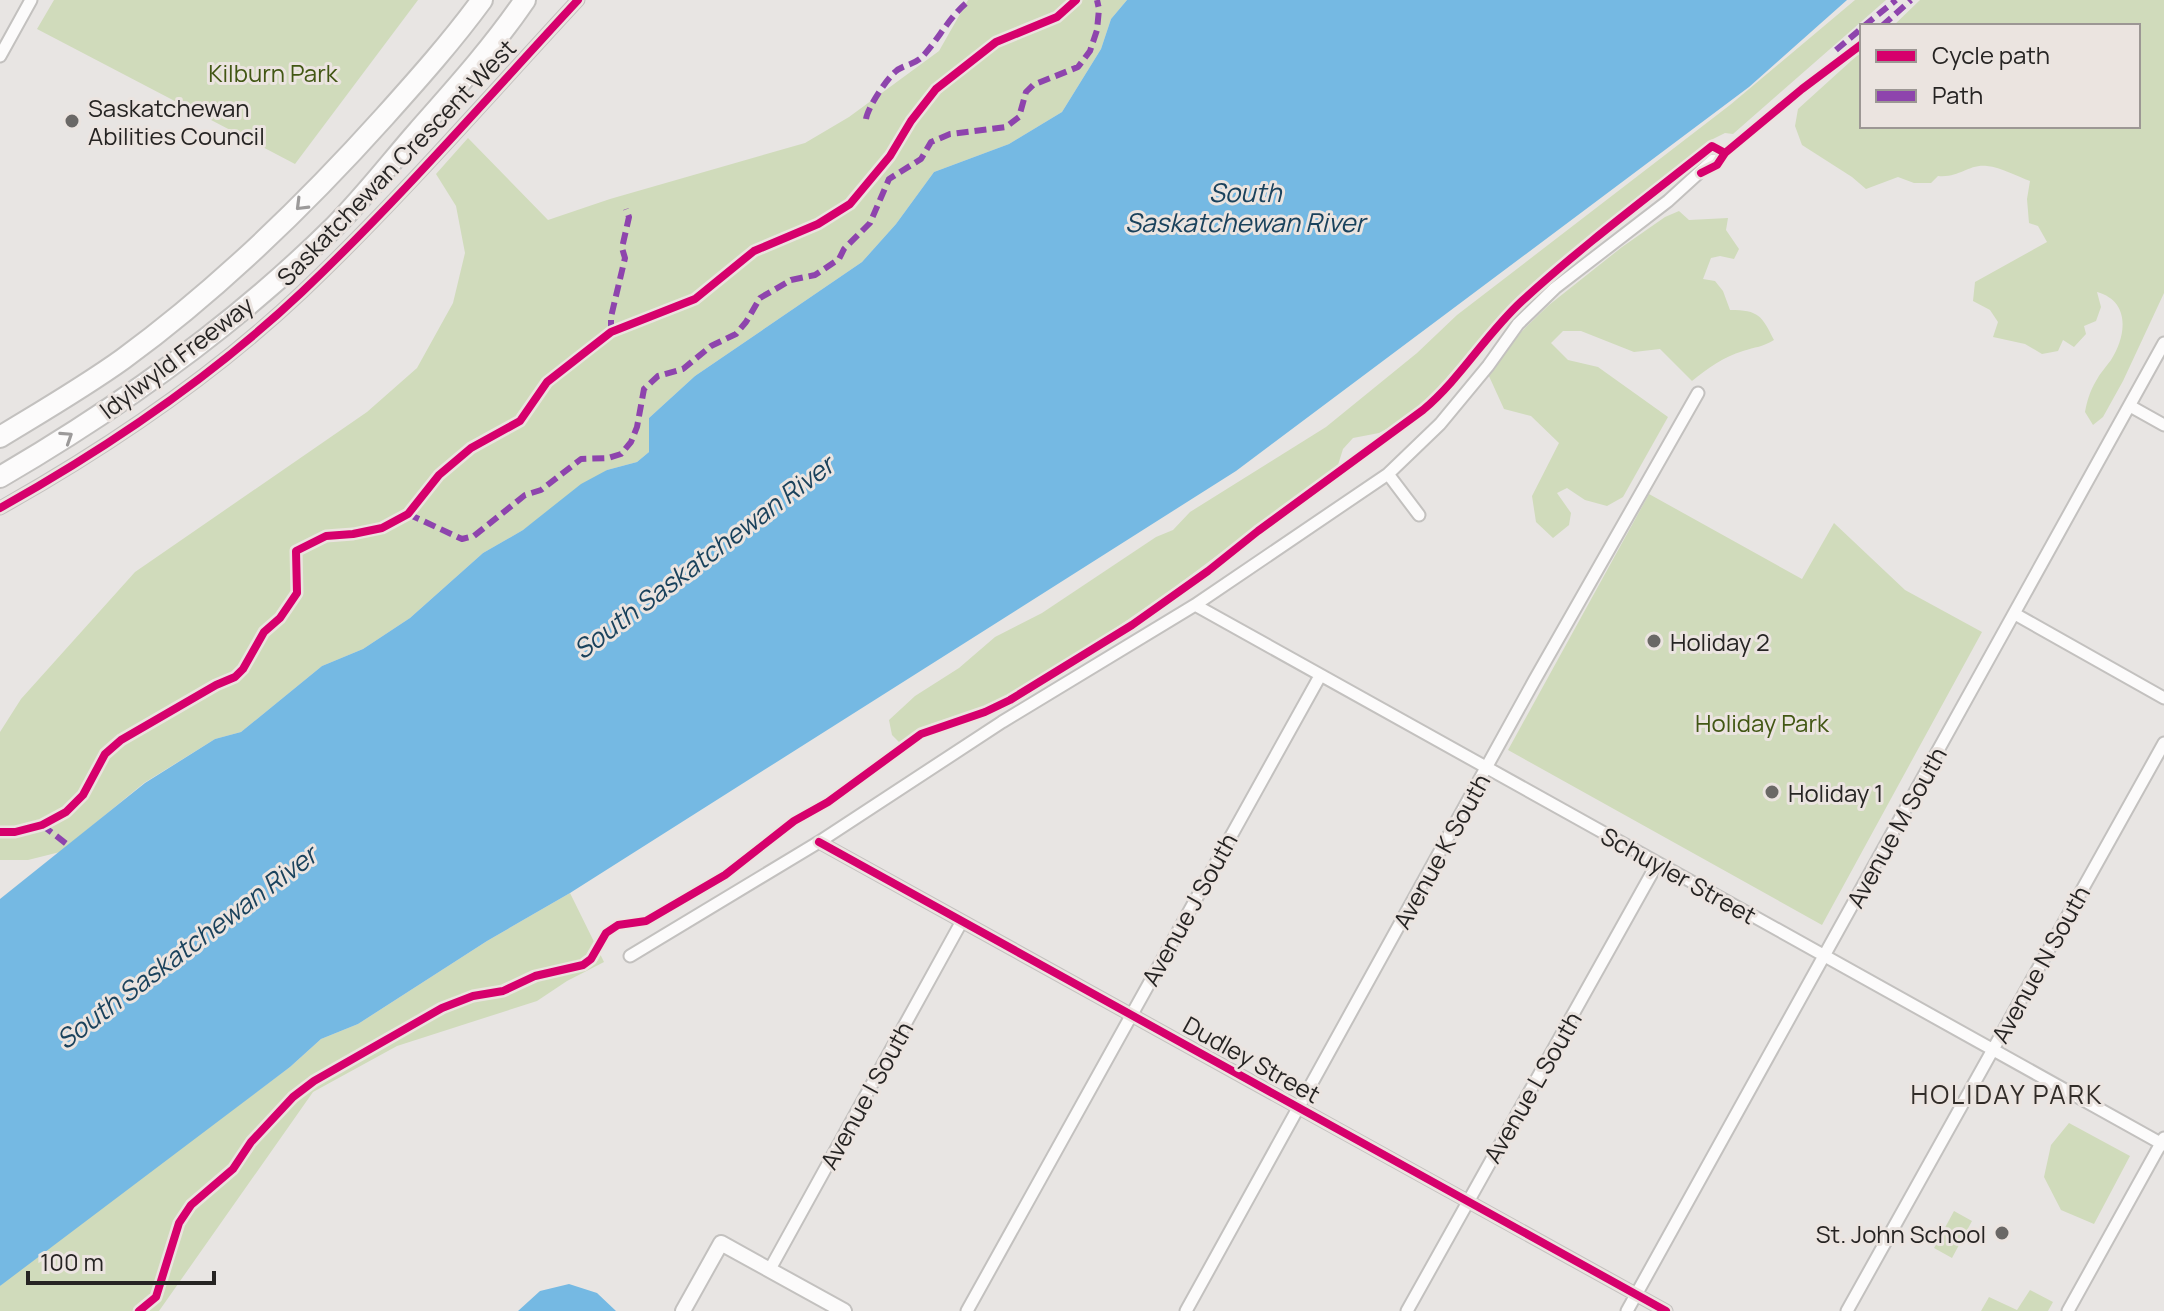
<svg xmlns="http://www.w3.org/2000/svg" width="2164" height="1311" font-family="Manrope,sans-serif">
<rect width="100%" height="100%" fill="#e8e5e3"/>
<path fill="#d0dbbb" d="M 54,0 L 418,0 L 295,164 L 37,29 Z
M 968,0 L 1127,0 L 1111,19 L 1101,49 L 1062,112 L 1009,144 L 934,172 L 896,224 L 862,262 L 695,376 L 649,418 L 649,452 L 637,462 L 607,470 L 523,530 L 483,553 L 410,618 L 363,649 L 322,666 L 241,732 L 215,739 L 144,783 L 60,852 L 28,860 L 0,860 L 0,732 L 21,699 L 135,572 L 367,412 L 417,368 L 453,303 L 465,253 L 456,206 L 436,174 L 468,138 L 548,220 L 610,199 L 805,143 L 849,117 L 939,51 Z
M 1855,0 L 1886,0 L 1733,134 L 1725,133 L 1711,140 L 1516,298 L 1429,398 L 1396,424 L 1379,433 L 1353,438 L 1343,449 L 1338,465 L 1171,590 L 1091,645 L 990,705 L 931,724 L 899,742 L 892,735 L 889,720 L 915,696 L 959,668 L 995,637 L 1042,613 L 1156,537 L 1173,530 L 1190,512 L 1326,427 L 1417,353 L 1457,315 L 1730,105 Z
M 1920,0 L 2164,0 L 2164,293 L 2123,381 L 2103,417 L 2093,425 L 2085,412 C 2087,401 2090,391 2096,381 C 2100,373 2106,367 2111,360 C 2127,335 2130,301 2097,292 L 2101,307 L 2096,321 L 2084,326 L 2086,334 L 2074,347 L 2063,340 L 2058,351 L 2042,354 L 2025,344 L 1993,337 L 1998,322 L 1990,310 L 1973,301 L 1975,282 L 2047,242 L 2038,226 L 2029,223 L 2027,199 L 2030,181 C 2018,177 2001,167 1987,166 C 1968,164 1960,178 1938,176 L 1931,183 L 1914,183 L 1898,177 L 1866,189 L 1852,177 L 1802,145 L 1795,126 L 1798,109 L 1862,51 L 1862,126 L 2138,126 L 2138,26 L 1893,26 Z
M 1679,211 L 1689,220 L 1728,218 L 1726,230 L 1739,249 L 1734,259 L 1720,256 L 1711,258 L 1703,279 L 1715,281 L 1723,291 L 1730,310 C 1759,310 1762,316 1774,340 C 1763,347 1755,347 1743,351 C 1723,357 1708,368 1692,381 L 1660,349 L 1634,352 L 1581,331 L 1563,331 L 1551,343 L 1568,360 L 1598,367 L 1668,417 L 1623,497 L 1607,506 L 1585,500 L 1567,488 L 1557,493 L 1571,513 L 1569,525 L 1553,538 L 1536,522 L 1532,496 L 1559,443 L 1531,416 L 1504,409 L 1488,374 L 1522,331 L 1549,305 L 1622,247 L 1665,217 Z
M 1649,494 L 1802,579 L 1834,523 L 1905,590 L 1982,632 L 1822,925 L 1508,750 Z
M 570,893 L 604,962 L 567,981 L 537,1001 L 397,1046 L 313,1092 L 159,1311 L 0,1311 L 0,1286 L 7,1278 L 290,1067 L 321,1039 L 358,1024 L 487,941 Z
M 2069,1123 L 2130,1156 L 2094,1224 L 2061,1210 L 2044,1177 L 2051,1145 Z
M 1954,1211 L 1972,1221 L 1952,1258 L 1934,1248 Z
M 2030,1290 L 2053,1302 L 2048,1311 L 1981,1311 L 1989,1297 L 2017,1310 Z"/>
<path fill="#75b9e3" d="M 1127,0 L 1847,0 L 1749,87 L 1236,471 L 570,893 L 487,941 L 358,1024 L 321,1039 L 290,1067 L 0,1286 L 0,899 L 145,783 L 215,739 L 241,732 L 322,666 L 363,649 L 410,618 L 483,553 L 523,530 L 581,484 L 607,470 L 637,462 L 649,452 L 649,418 L 695,376 L 862,262 L 896,224 L 934,172 L 1009,144 L 1062,112 L 1101,49 L 1111,19 Z
M 569,1284 L 597,1293 L 616,1311 L 518,1311 L 540,1291 Z"/>
<g fill="none" stroke-linecap="round" stroke-linejoin="round">
<defs>
<path id="minor" d="M 0,56 L 31,0
M 2130,406 L 2164,425
M 1388,474 L 1419,515
M 0,508 C 107,448 212,377 302,292 C 399,200 487,98 578,0
M 1195,605 L 2164,1145
M 2015,614 L 2164,698
M 819,842 L 1666,1311
M 630,956 L 819,842 L 1002,722 L 1195,605 L 1388,474 L 1440,424 L 1488,366 L 1518,324 L 1555,288 L 1668,201 L 1713,160
M 770,1269 L 962,921
M 967,1311 L 1320,676
M 1186,1311 L 1534,681 L 1698,393
M 1407,1311 L 1657,864
M 1627,1311 L 2164,343
M 1847,1311 L 2164,743
M 2068,1311 L 2164,1138"/>
<path id="tertiary" d="M 683,1311 L 721,1243 L 844,1311"/>
<path id="motorway" d="M 0,437 C 41,412 84,387 123,359 C 220,288 305,205 385,116 C 419,78 452,41 482,0
M 0,477 C 120,407 235,325 334,227 C 364,197 390,163 418,131 C 455,89 493,47 525,0"/>
</defs>
<use href="#minor" stroke="#c3c1bf" stroke-width="15"/>
<use href="#tertiary" stroke="#c3c1bf" stroke-width="18"/>
<use href="#motorway" stroke="#c3c1bf" stroke-width="24"/>
<use href="#minor" stroke="#fcfbfb" stroke-width="11"/>
<use href="#tertiary" stroke="#fcfbfb" stroke-width="14"/>
<use href="#motorway" stroke="#fcfbfb" stroke-width="20"/>
<path stroke="#8e44ad" stroke-width="6" stroke-dasharray="12 6" stroke-linecap="butt" d="M 1864,26 L 1896,0
M 1882,26 L 1911,0
M 1836,50 L 1862,28
M 866,119 C 868,107 886,80 895,72 C 902,65 914,65 922,57 C 939,39 950,15 970,0
M 611,332 L 611,317 L 625,258 L 622,248 L 629,217 L 626,209
M 408,514 L 462,539 L 474,536 L 525,495 L 541,490 L 581,459 L 608,458 L 621,454 L 631,442 L 637,427 L 644,389 L 658,376 L 683,369 L 711,346 L 736,334 L 746,322 L 760,298 L 791,280 L 815,275 L 839,259 L 844,249 L 870,223 L 889,179 L 921,159 L 931,142 L 950,134 L 1006,127 L 1019,117 L 1026,92 L 1033,85 L 1078,67 L 1090,51 L 1097,30 L 1099,9 L 1097,0
M 42,825 L 68,845"/>
<defs>
<path id="cycleway" d="M 1701,173 L 1717,165 L 1725,153 L 1802,89 L 1862,44
M 0,508 C 107,448 212,377 302,292 C 399,200 487,98 578,0
M 0,832 L 15,832 L 42,825 L 66,812 L 83,795 L 105,754 L 121,740 L 216,685 L 235,677 L 243,669 L 264,632 L 280,618 L 297,593 L 296,551 L 326,536 L 353,534 L 382,528 L 408,514 L 439,475 L 471,448 L 520,421 L 547,382 L 611,332 L 695,299 L 754,251 L 818,224 L 850,204 L 890,156 L 911,121 L 936,89 L 996,42 L 1057,17 L 1076,0
M 819,842 L 1666,1311
M 139,1311 L 156,1297 L 179,1223 L 191,1205 L 233,1169 L 251,1142 L 293,1097 L 314,1081 L 442,1008 L 473,996 L 503,991 L 535,976 L 583,965 L 591,959 L 606,933 L 618,925 L 646,921 L 725,875 L 794,821 L 828,802 L 921,734 L 985,712 L 1010,700 L 1132,625 L 1208,571 L 1258,531 L 1423,410 C 1461,378 1486,334 1522,301 C 1582,246 1648,197 1712,146 L 1725,153"/>
</defs>
<use href="#cycleway" stroke="#ebe4e0" stroke-width="13"/>
<use href="#cycleway" stroke="#d6006c" stroke-width="8"/>
</g>
<defs><path id="oneway-chevron" d="M-2-3.5L2.5 0L-2 3.5" fill="none" stroke-width="1.6" stroke-linecap="round" stroke-linejoin="round" transform="scale(2)"/></defs>
<g stroke="#9c9a9a">
<use href="#oneway-chevron" transform="translate(301 205) rotate(135)"/>
<use href="#oneway-chevron" transform="translate(67 437) rotate(-33)"/>
</g>
<g fill="#6a6866" stroke="#ebe4e0" stroke-width="3">
<circle cx="72" cy="121" r="8"/>
<circle cx="1654" cy="641" r="8"/>
<circle cx="1772" cy="792" r="8"/>
<circle cx="2002" cy="1233" r="8"/>
</g>
<g text-anchor="middle" dominant-baseline="central" stroke-width="6" stroke-linejoin="round" paint-order="stroke">
<g font-size="24" fill="#425714" stroke="#ebe4e0">
<text x="273" y="72">Kilburn Park</text>
<text x="1762" y="722">Holiday Park</text>
</g>
<g font-size="24" fill="#262423" stroke="#ebe4e0" text-anchor="start">
<text x="88" y="107">Saskatchewan<tspan x="88" dy="28">Abilities Council</tspan></text>
<text x="1670" y="641">Holiday 2</text>
<text x="1788" y="792">Holiday 1</text>
<text x="1986" y="1233" text-anchor="end">St. John School</text>
</g>
<g font-size="24" fill="#262423" stroke="#ebe4e0">
<text transform="translate(396 162) rotate(-46)">Saskatchewan Crescent West</text>
<text transform="translate(176 357) rotate(-37)">Idylwyld Freeway</text>
<text transform="translate(1896 827) rotate(-61)">Avenue M South</text>
<text transform="translate(1441 851) rotate(-61)">Avenue K South</text>
<text transform="translate(1679 875) rotate(29)">Schuyler Street</text>
<text transform="translate(1189 909) rotate(-61)">Avenue J South</text>
<text transform="translate(2040 964) rotate(-61)">Avenue N South</text>
<text transform="translate(1252 1059) rotate(29)">Dudley Street</text>
<text transform="translate(1532 1087) rotate(-60)">Avenue L South</text>
<text transform="translate(866 1095) rotate(-61)">Avenue I South</text>
</g>
<g font-size="26" font-style="italic" fill="#1a425c" stroke="#ebe4e0">
<text x="1245" y="192">South<tspan x="1245" dy="30">Saskatchewan River</tspan></text>
<text transform="translate(703 557) rotate(-37)">South Saskatchewan River</text>
<text transform="translate(186 947) rotate(-37)">South Saskatchewan River</text>
</g>
<g font-size="26" letter-spacing="2" fill="#322d29" stroke="#ebe4e0">
<text x="2007" y="1094">HOLIDAY PARK</text>
</g>
</g>
<rect x="1860" y="24" width="280" height="104" fill="#ebe4e0" stroke="#9c9794" stroke-width="2"/>
<rect x="1876" y="50" width="40" height="12" fill="#d6006c" stroke="#9c9794" stroke-width="2"/>
<text x="1932" y="64" font-size="24" fill="#262423">Cycle path</text>
<rect x="1876" y="90" width="40" height="12" fill="#8e44ad" stroke="#9c9794" stroke-width="2"/>
<text x="1932" y="104" font-size="24" fill="#262423">Path</text>
<path d="M28 1271v12h186v-12" fill="none" stroke="#262423" stroke-width="4"/>
<text x="40" y="1271" font-size="24" fill="#262423" stroke="#ebe4e0" stroke-width="6" paint-order="stroke">100 m</text>
</svg>
